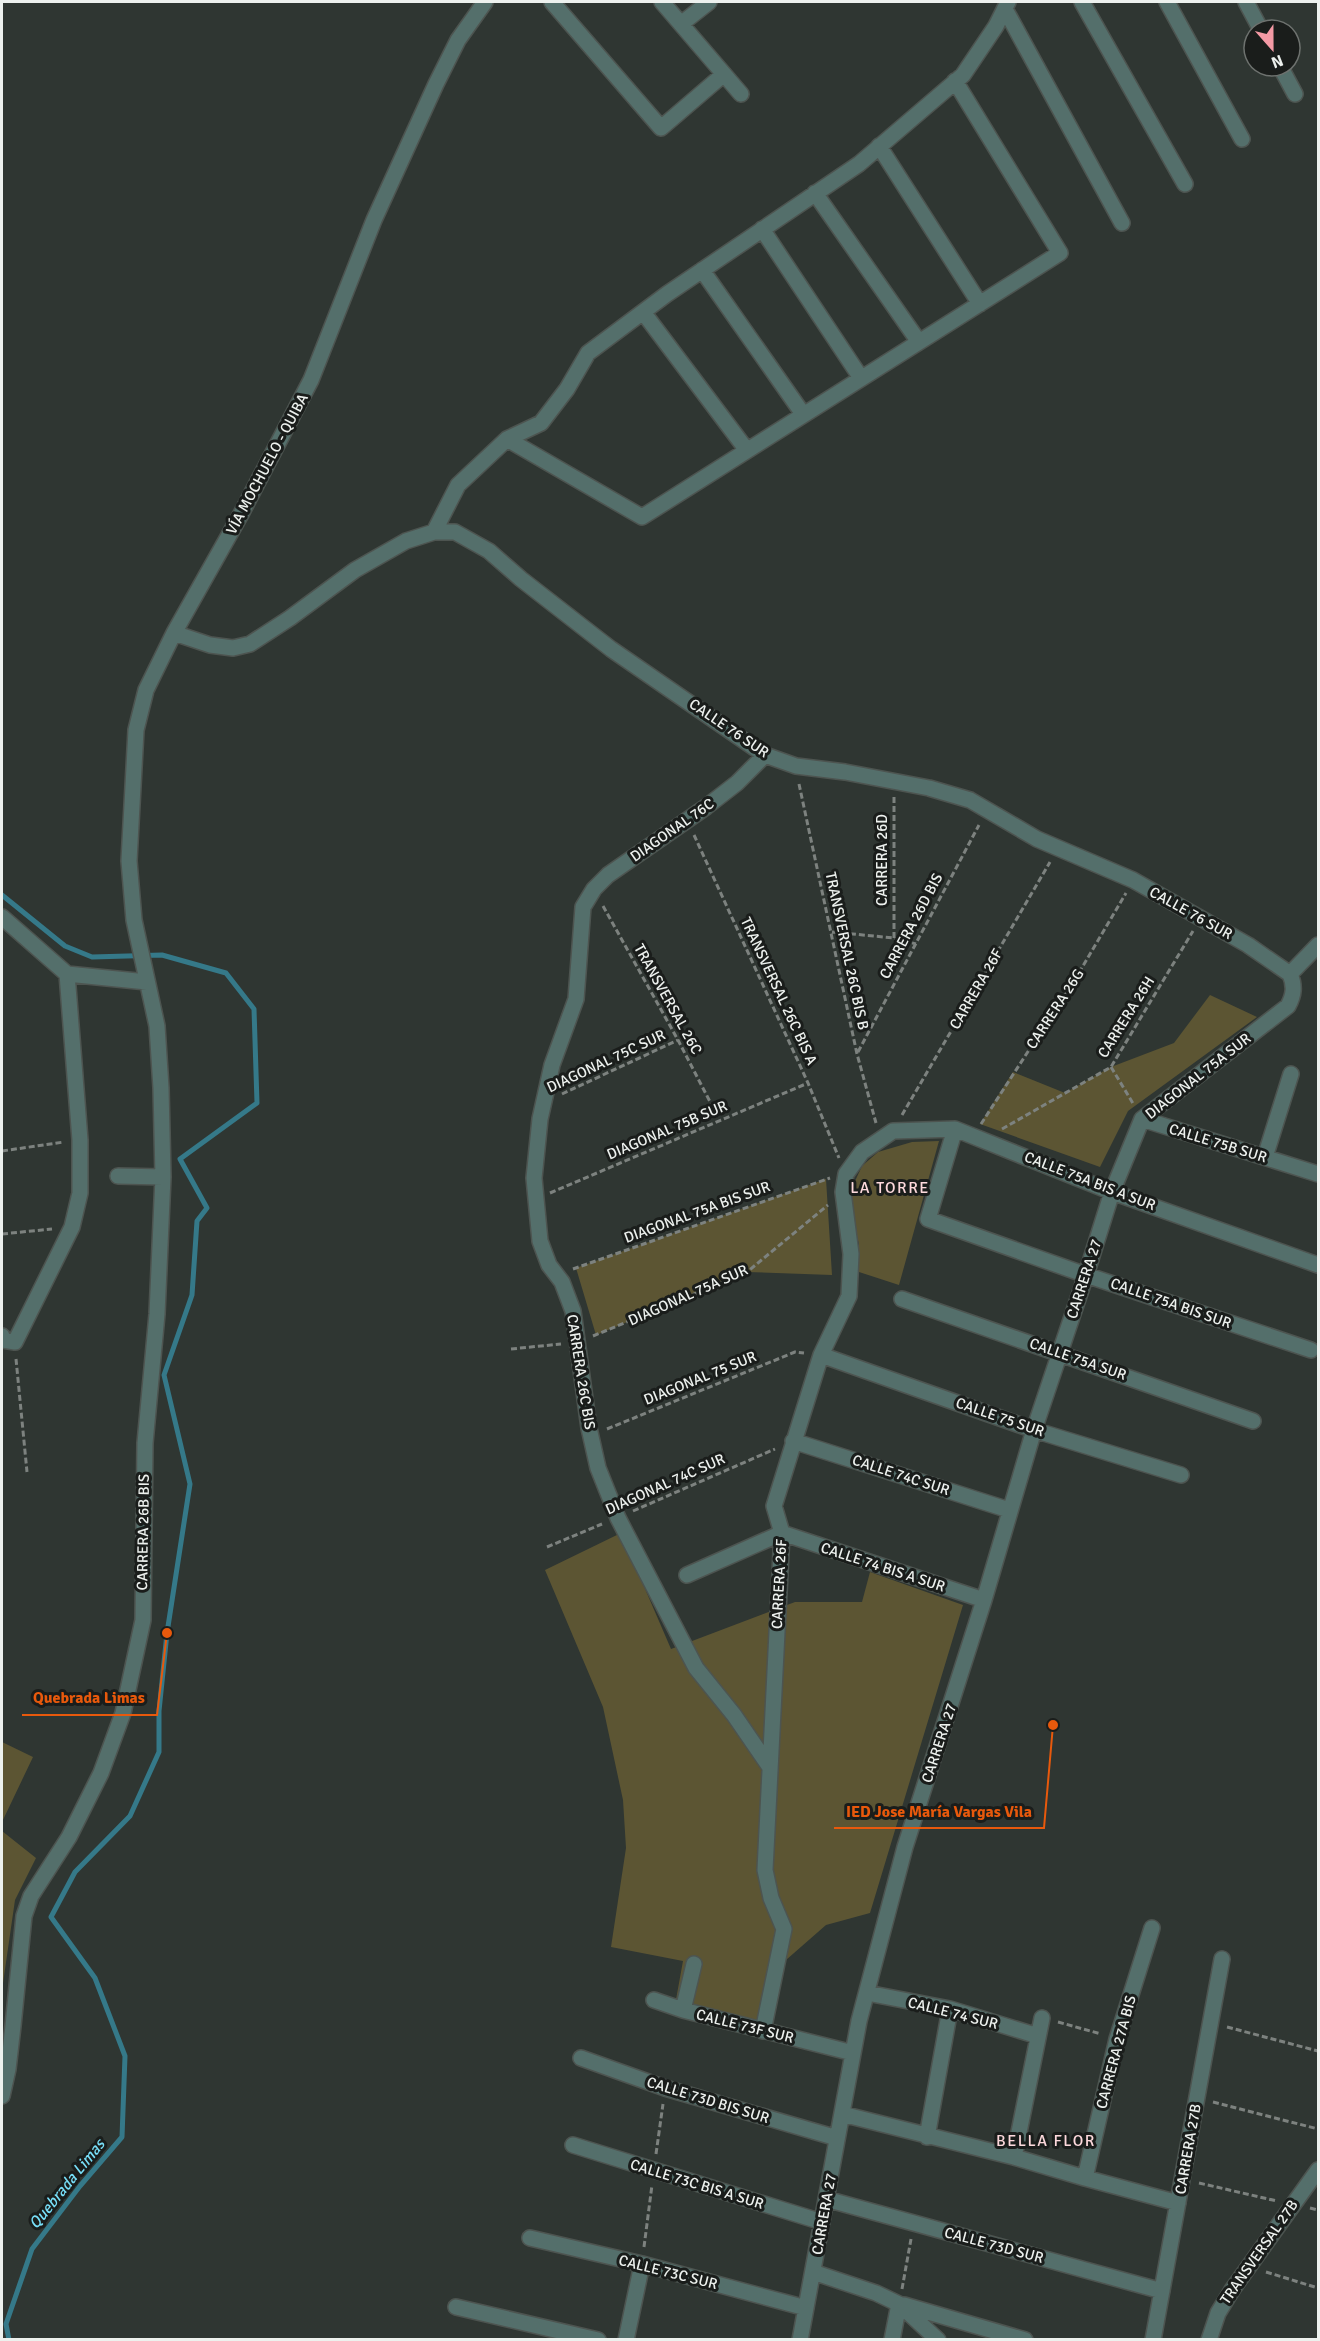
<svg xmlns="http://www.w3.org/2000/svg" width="1320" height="2341" font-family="Signika,sans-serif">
<rect width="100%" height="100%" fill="#2f3632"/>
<path fill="#5c5533" d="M 1210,995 L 1257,1017 L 1128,1111 L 1100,1167 L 980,1124 L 1013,1072 L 1065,1093 L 1111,1067 L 1174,1043 Z
M 939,1141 L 899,1285 L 859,1272 L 859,1244 L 852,1218 L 850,1192 L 862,1166 L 878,1152 L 912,1142 Z
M 826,1179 L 832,1275 L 747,1272 L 596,1335 L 576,1268 Z
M 621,1533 L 671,1649 L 795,1602 L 862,1602 L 870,1572 L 963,1605 L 870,1913 L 826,1925 L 786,1960 L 770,2025 L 675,2005 L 683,1961 L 611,1947 L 626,1848 L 623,1800 L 603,1707 L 545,1570 Z
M 2,1742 L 33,1757 L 2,1822 Z
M 2,1831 L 36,1858 L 15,1900 L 2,1990 Z"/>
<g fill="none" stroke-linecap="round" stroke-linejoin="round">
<path stroke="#357989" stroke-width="5" d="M 2,895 L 65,946 L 92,957 L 162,955 L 226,973 L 254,1009 L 257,1103 L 180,1159 L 207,1208 L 197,1221 L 192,1295 L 164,1375 L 190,1484 L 167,1633 L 159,1711 L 159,1752 L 130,1816 L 75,1872 L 51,1917 L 95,1978 L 125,2056 L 122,2137 L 80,2186 L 32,2249 L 6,2324 L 9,2340"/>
<defs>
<path id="minor" d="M 552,2 L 661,128 L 724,74
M 662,2 L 741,94
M 1082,2 L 1185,184
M 1167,2 L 1242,139
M 1246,2 L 1261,30
M 1005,9 L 1122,223
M 681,24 L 709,2
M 1280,66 L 1295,94
M 879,146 L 980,304
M 815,193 L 919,342
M 762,229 L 861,378
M 702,270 L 803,414
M 643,312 L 746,449
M 507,439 L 642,517 L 1060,253 L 955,81
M 434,532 L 458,485 L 507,439 L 541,423 L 567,389 L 588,353 L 667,294 L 859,164 L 963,75 L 996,26 L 1008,2
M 174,633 L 210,645 L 233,648 L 250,644 L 290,618 L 355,570 L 406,541 L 434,532 L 455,532 L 489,551 L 521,579 L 611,649 L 765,755 L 796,766 L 845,772 L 929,788 L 970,800 L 1037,839 L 1133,880 L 1248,945 L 1290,974 C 1295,986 1294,995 1288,1006 L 1142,1119 L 1112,1192 L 1086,1275 L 1034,1430 L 984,1600 L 905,1847 L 859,2021 L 800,2340
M 765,755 L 737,783 L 706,807 L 608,875 L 594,889 L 583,907 L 576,999 L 552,1065 L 540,1119 L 534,1178 L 540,1241 L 549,1265 L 562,1282 L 573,1311 L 589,1428 L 598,1468 L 618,1518 L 696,1668 L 734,1715 L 769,1766
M 2,917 L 67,974 L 147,982
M 1290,974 L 1318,945
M 1142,1119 L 1318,1174
M 955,1129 L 928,1219 L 1086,1275 L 1311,1350
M 1265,1157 L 1291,1074
M 118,1176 L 163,1177
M 902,1299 L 1253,1421
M 2,1336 L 3,1340 L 15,1342 L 72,1227 L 80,1193 L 80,1140 L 67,974
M 821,1355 L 1034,1430 L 1181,1475
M 793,1441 L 1009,1510
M 782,1533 L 984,1600
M 687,1575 L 782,1533
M 694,1964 L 683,2010 L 853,2053
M 867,1993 L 950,2009 L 1038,2036
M 654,2000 L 683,2010
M 763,2031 L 784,1929 L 771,1898 L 765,1870 L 782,1533 L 774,1506 L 821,1355 L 849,1296 L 851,1254 L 843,1192 L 846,1174 L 862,1152 L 893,1131 L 955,1129 L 1112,1192 L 1318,1265
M 581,2058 L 665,2088 L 837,2138
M 2,2096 L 8,2069 L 13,2026 L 24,1916 L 31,1896 L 69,1837 L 101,1773 L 123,1713 L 143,1620 L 145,1443 L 157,1314 L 163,1177 L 161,1088 L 157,1026 L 134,920 L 129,861 L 136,730 L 146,690 L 174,633 L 241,514 L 311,380 L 374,220 L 436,84 L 458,40 L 485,2
M 842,2114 L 1014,2157 L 1085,2178 L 1178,2203
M 927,2137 L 950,2009
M 573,2145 L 822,2222
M 1014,2157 L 1042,2018
M 1085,2178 L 1117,2039 L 1152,1928
M 826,2199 L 1162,2291
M 530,2238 L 642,2264 L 806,2308
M 813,2272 L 876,2293 L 899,2304 L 938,2340
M 904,2305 L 1025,2340
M 456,2307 L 598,2340
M 626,2340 L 642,2264
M 892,2340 L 899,2304
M 1153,2340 L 1222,1959
M 1209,2340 L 1218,2313 L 1232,2290 L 1318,2170"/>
</defs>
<use href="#minor" stroke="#4d5450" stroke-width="18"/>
<path stroke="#7d827f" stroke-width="3" stroke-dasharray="6 3" stroke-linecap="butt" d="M 799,784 L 857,1054 L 876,1123
M 694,835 L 808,1083 L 839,1158
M 603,906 L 678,1040 L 720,1121
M 832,932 L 894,938 L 916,944
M 894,938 L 894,796
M 858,1052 L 979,825
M 1111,1067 L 1134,1105
M 562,1094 L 678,1040
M 902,1115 L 1050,862
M 981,1124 L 1077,976 L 1126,893
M 1002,1129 L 1111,1067 L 1193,931
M 2,1151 L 64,1142
M 550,1193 L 808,1083
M 2,1234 L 52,1229
M 573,1269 L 830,1178
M 593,1336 L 747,1272 L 828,1205
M 511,1349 L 561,1344
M 16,1359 L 27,1472
M 607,1429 L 795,1352 L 804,1353
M 633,1511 L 775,1449
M 547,1547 L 602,1524
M 1058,2022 L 1101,2034
M 1227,2027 L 1318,2051
M 1213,2102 L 1318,2129
M 656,2154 L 663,2104
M 1199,2183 L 1277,2201
M 1310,2208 L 1318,2210
M 644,2247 L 652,2185
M 1266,2272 L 1318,2288
M 902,2289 L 911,2239"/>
<use href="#minor" stroke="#546f6b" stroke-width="15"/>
</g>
<g text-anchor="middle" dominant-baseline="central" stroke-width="6" stroke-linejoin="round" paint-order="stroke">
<g font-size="15" fill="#edf1ee" stroke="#1a1d1b">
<text transform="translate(267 464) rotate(-62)">VÍA MOCHUELO - QUIBA</text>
<text transform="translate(729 728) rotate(34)">CALLE 76 SUR</text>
<text transform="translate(672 830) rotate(-35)">DIAGONAL 76C</text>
<text transform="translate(882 860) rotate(-90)">CARRERA 26D</text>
<text transform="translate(1191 913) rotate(29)">CALLE 76 SUR</text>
<text transform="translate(911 926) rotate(-62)">CARRERA 26D BIS</text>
<text transform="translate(847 951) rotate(78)">TRANSVERSAL 26C BIS B</text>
<text transform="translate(976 989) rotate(-60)">CARRERA 26F</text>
<text transform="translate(779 991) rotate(65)">TRANSVERSAL 26C BIS A</text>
<text transform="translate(668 999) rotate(61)">TRANSVERSAL 26C</text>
<text transform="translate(1055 1009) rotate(-57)">CARRERA 26G</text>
<text transform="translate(1126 1017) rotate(-58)">CARRERA 26H</text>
<text transform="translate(606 1061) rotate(-25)">DIAGONAL 75C SUR</text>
<text transform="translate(1198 1076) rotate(-38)">DIAGONAL 75A SUR</text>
<text transform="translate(667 1130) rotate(-23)">DIAGONAL 75B SUR</text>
<text transform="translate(1218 1143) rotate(17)">CALLE 75B SUR</text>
<text transform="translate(1090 1181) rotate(21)">CALLE 75A BIS A SUR</text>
<text transform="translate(697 1212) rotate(-20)">DIAGONAL 75A BIS SUR</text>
<text transform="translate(1084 1279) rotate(-72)">CARRERA 27</text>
<text transform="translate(688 1295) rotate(-24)">DIAGONAL 75A SUR</text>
<text transform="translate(1171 1303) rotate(19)">CALLE 75A BIS SUR</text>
<text transform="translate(1078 1359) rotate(19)">CALLE 75A SUR</text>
<text transform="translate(581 1372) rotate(81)">CARRERA 26C BIS</text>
<text transform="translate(700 1378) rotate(-22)">DIAGONAL 75 SUR</text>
<text transform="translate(1000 1417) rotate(19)">CALLE 75 SUR</text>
<text transform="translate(901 1475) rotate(18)">CALLE 74C SUR</text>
<text transform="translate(665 1484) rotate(-24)">DIAGONAL 74C SUR</text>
<text transform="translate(143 1532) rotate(-89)">CARRERA 26B BIS</text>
<text transform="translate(883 1567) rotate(18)">CALLE 74 BIS A SUR</text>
<text transform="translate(779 1584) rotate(-87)">CARRERA 26F</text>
<text transform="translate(939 1743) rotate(-72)">CARRERA 27</text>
<text transform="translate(953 2013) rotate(14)">CALLE 74 SUR</text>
<text transform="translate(745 2026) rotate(14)">CALLE 73F SUR</text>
<text transform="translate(1116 2052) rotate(-75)">CARRERA 27A BIS</text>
<text transform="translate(708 2100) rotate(17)">CALLE 73D BIS SUR</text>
<text transform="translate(1188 2149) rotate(-80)">CARRERA 27B</text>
<text transform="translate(697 2184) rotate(17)">CALLE 73C BIS A SUR</text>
<text transform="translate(824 2214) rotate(-80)">CARRERA 27</text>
<text transform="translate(994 2245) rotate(15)">CALLE 73D SUR</text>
<text transform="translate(1259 2252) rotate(-55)">TRANSVERSAL 27B</text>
<text transform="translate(668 2272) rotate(14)">CALLE 73C SUR</text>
</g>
<g font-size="16" letter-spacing="1.5" fill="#fdd9dc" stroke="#1a1d1b">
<text x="890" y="1188">LA TORRE</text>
<text x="1046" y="2141">BELLA FLOR</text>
</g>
<g font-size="16" font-style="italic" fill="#78dff8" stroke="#1a1d1b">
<text transform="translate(67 2184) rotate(-51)">Quebrada Limas</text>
</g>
</g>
<path fill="none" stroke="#e8590c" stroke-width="2" d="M167 1633L157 1715H22M1053 1725L1044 1828H834"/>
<g fill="#e8590c" stroke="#1a1d1b" stroke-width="2">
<circle cx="167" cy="1633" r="6"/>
<circle cx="1053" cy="1725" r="6"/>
</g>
<g font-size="16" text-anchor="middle" font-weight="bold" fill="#e8590c" stroke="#1a1d1b" stroke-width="6" stroke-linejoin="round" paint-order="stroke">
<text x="89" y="1703">Quebrada Limas</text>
<text x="939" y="1817">IED Jose María Vargas Vila</text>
</g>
<rect width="1320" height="2341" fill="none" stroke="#edf1ee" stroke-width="6"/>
<g transform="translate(1272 48) rotate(159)"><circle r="28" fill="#1a1d1b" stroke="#6e726f" stroke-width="1.5"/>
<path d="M0-4.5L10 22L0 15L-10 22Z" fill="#f49aa5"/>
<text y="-9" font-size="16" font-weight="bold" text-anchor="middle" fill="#edf1ee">N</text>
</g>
</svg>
